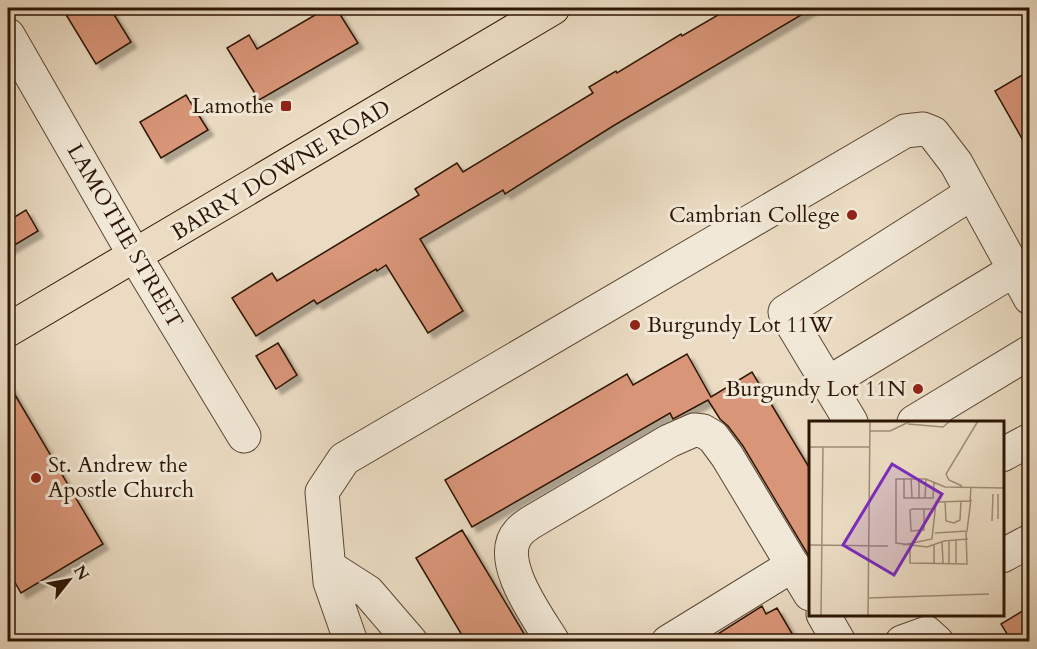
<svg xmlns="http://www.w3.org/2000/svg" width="1037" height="649" font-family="Cardo,serif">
<defs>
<filter id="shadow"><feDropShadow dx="5.5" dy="5.5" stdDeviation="1.5" flood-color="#0004"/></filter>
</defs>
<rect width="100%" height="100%" fill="#eadbc2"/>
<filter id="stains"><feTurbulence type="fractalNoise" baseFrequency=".00333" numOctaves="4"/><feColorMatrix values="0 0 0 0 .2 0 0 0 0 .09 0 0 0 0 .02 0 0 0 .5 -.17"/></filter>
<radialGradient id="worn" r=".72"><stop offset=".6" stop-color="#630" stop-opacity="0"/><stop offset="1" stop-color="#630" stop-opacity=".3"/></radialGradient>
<path fill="#d89578" stroke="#2d1604" stroke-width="1.5" filter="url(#shadow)" d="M 62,8 L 110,8 L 131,42 L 96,64 Z
M 327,8 L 336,8 L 358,43 L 259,100 L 227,48 L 249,35 L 257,49 Z
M 730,8 L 813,8 L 613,126 L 505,194 L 503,190 L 420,239 L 463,311 L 428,333 L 386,265 L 377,271 L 376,269 L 317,304 L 314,300 L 256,336 L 232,298 L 272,273 L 277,281 L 419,195 L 415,189 L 457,163 L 463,172 L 593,93 L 589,87 L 616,71 L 617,73 L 681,34 L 682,36 Z
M 1029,71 L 1029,151 L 995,91 Z
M 186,95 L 208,130 L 161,158 L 140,122 Z
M 26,210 L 38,231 L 8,249 L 8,221 Z
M 278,343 L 297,375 L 276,389 L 256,356 Z
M 687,354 L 711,397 L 752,372 L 810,469 L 810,558 L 743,446 L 728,426 L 720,419 L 708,400 L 673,419 L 670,413 L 472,527 L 445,480 L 627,374 L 633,385 Z
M 8,383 L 103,544 L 21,593 L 8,570 Z
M 462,530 L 529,642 L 466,642 L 416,558 Z
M 762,606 L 766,614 L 777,608 L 797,642 L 705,642 Z
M 1029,607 L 1029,642 L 1012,642 L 1001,624 Z"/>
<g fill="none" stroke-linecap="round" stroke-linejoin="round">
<defs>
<path id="minor" d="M 8,35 L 135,256 L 244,436
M 828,383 L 1014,270
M 851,422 L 785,312 L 972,193
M 914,422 L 1030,352
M 1002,455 L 1030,440
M 1002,556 L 1030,541
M 329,567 L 368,592 L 411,642
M 823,614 L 839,642
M 351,642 L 330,582 L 322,492 L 344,459 L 905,131 L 923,129 L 933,133 L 956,163 L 1030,298
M 553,642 C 538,617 494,559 519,532 C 521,529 526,526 530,523 L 669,441 L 694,430 L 703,431 L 713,437 L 727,456 L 810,594
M 668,642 L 793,565
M 902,642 L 927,633 L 937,642"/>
<path id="major" d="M 8,330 L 553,8"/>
</defs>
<use href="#minor" stroke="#5c4734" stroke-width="35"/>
<use href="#major" stroke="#2d1604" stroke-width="35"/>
<use href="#minor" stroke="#f1e8d7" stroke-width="33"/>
<use href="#major" stroke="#eadbc2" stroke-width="33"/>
</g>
<g fill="#8f2418" stroke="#f1e8d7" stroke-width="2">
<rect x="280" y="100" width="12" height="12" rx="3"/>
<circle cx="852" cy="215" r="6"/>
<circle cx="635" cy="325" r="6"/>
<circle cx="918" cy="389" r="6"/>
<circle cx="36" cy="478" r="6"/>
</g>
<g text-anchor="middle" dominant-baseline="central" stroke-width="6" stroke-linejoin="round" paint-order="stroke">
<g font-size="22" fill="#2d1604" stroke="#f1e8d7" text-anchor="end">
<text x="274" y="106">Lamothe</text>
<text x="840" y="215">Cambrian College</text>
<text x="647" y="325" text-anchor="start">Burgundy Lot 11W</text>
<text x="906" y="389">Burgundy Lot 11N</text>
<text x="48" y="465" text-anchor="start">St. Andrew the<tspan x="48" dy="25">Apostle Church</tspan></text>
</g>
<g font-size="22" fill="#2d1604" stroke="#f1e8d7">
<text transform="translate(281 170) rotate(-31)">BARRY DOWNE ROAD</text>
<text transform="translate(125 236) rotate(60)">LAMOTHE STREET</text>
</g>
</g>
<g transform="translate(809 421)">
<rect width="195" height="195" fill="#eadbc2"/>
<path fill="none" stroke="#9e8c76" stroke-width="1.5" d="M 99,3 L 134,6 L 141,0M 61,10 L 81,10 L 102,0M 0,26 L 61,26M 95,57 L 95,77 L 124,77 L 125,61M 102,57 L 103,77M 110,57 L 110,77M 153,65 L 140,59 L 137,53 L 169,0M 189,73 L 189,98M 116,77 L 117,58M 136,80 L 137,100 L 145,102 L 151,99 L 152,80M 115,88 L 115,109 L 102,110 L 101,89 L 104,88 L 126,88M 183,100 L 184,73M 126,112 L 158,110 L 162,78M 159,118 L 135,120 L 118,126 L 87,122 L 87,58 L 117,58 L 136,66 L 195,67M 140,119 L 140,142M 133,120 L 134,142M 125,123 L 125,142M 0,124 L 79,125M 94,124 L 123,118 L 127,81 L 161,80 L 162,66M 101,126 L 101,142 L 158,143 L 157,110M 147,142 L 147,118M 59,177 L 180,173M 12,195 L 14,26M 59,195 L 61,0"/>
<path fill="#7b2cbf" fill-opacity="0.15" stroke="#7b2cbf" stroke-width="3" d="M 83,43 L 133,73 L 85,154 L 34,124 Z"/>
<rect width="195" height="195" fill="none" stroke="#2d1604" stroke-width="3"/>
</g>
<rect width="1037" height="649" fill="none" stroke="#eadbc2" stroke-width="30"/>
<rect x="9" y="9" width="1019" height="631" fill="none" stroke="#2d1604" stroke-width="3"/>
<rect x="15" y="15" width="1007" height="619" fill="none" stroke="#2d1604" stroke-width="1.5"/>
<g transform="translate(69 580) rotate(59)" stroke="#f1e8d7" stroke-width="4.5" paint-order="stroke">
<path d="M0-4.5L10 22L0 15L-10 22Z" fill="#2d1604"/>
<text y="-9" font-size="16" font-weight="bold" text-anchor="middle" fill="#2d1604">N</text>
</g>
<rect width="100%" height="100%" filter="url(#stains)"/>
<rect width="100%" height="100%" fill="url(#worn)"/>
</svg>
